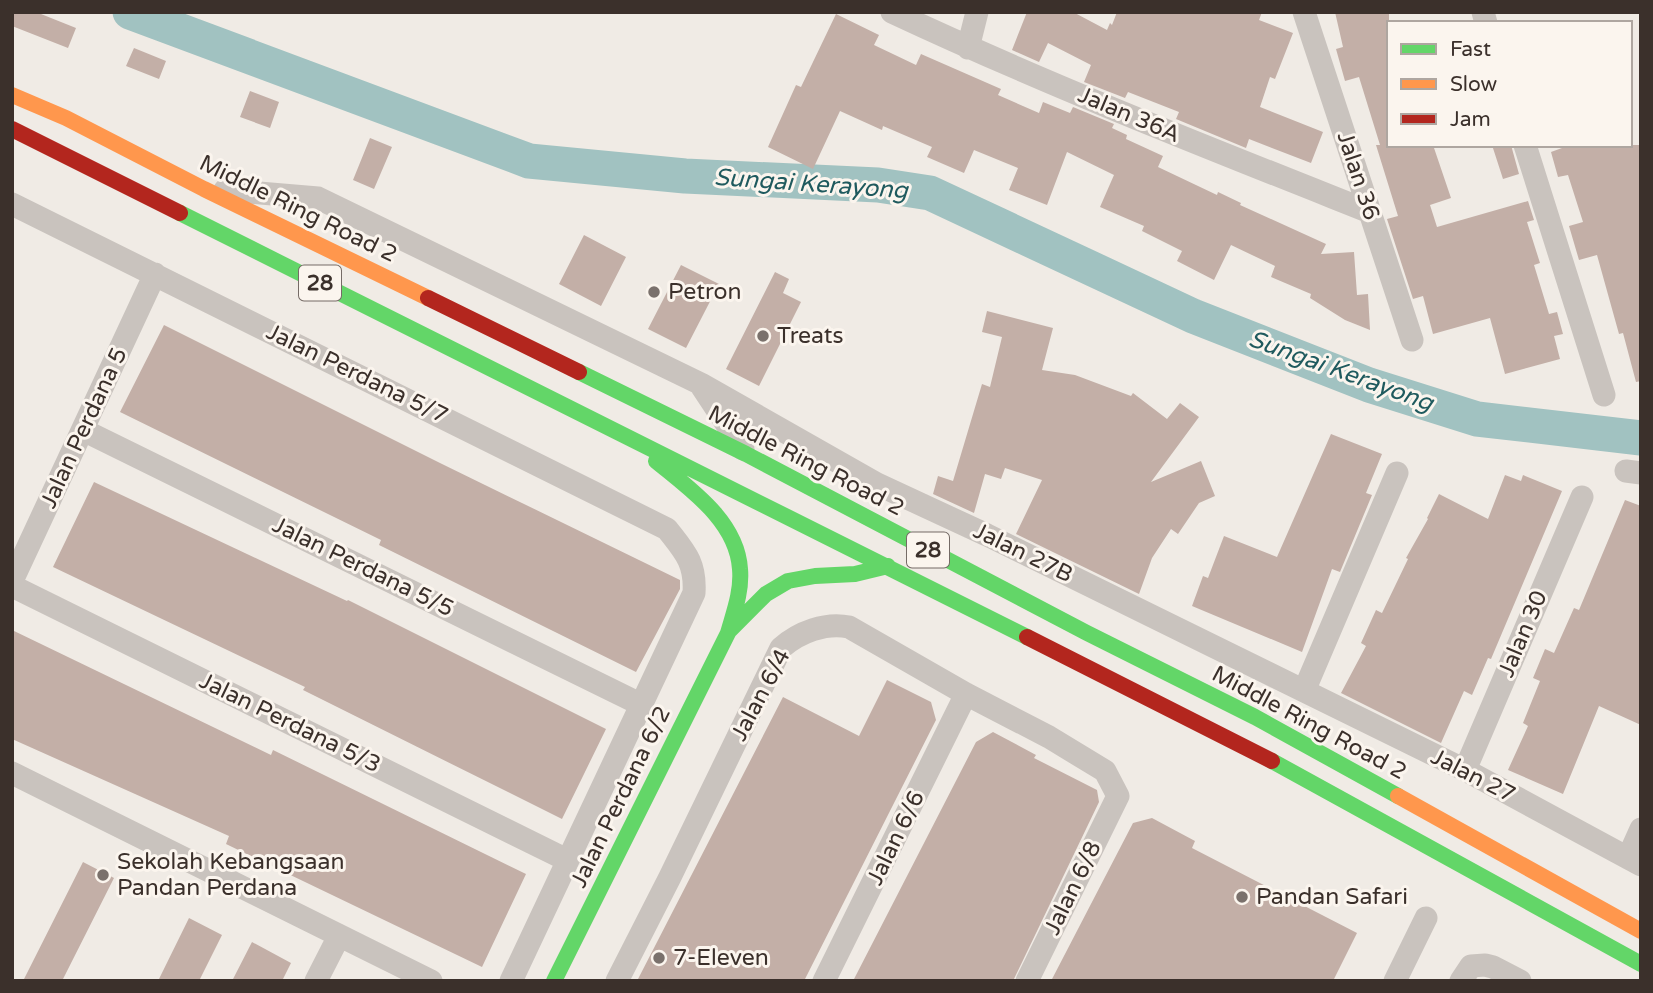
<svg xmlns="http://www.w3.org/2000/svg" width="1653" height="993" font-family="'Varela Round',sans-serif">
<rect width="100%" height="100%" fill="#f0ebe5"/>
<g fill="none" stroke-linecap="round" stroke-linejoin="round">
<path stroke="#a1c2c1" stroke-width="35" d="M 130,12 L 529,161 L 685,176 L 878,185 L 930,193 L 1193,316 L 1369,385 L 1477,419 L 1641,438"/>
</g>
<path fill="#c3afa7" d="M 12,12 L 36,12 L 76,28 L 68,48 L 12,26 Z
M 1027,12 L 1073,12 L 1107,30 L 1110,23 L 1112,25 L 1117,12 L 1262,12 L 1259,20 L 1293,33 L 1275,79 L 1270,77 L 1260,107 L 1323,132 L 1311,163 L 1249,139 L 1246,148 L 1176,119 L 1179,112 L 1128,92 L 1125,98 L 1084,82 L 1091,65 L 1048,43 L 1039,62 L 1012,50 Z
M 1335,12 L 1389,12 L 1389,145 L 1433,145 L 1451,198 L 1430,205 L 1437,227 L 1528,201 L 1534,220 L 1527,222 L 1540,263 L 1534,265 L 1549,314 L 1557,312 L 1563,334 L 1554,336 L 1560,359 L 1505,374 L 1490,318 L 1433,334 L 1423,296 L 1413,299 L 1387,219 L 1398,216 L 1376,145 L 1380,145 L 1359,77 L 1345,81 L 1336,49 L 1343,47 Z
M 836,14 L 879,35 L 874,45 L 916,65 L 921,54 L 1001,89 L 998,95 L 1039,113 L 1043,102 L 1070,113 L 1073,107 L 1114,124 L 1112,128 L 1127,135 L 1126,139 L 1163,156 L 1158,167 L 1217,195 L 1218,192 L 1241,203 L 1240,205 L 1326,244 L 1321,254 L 1354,252 L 1357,295 L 1368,294 L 1370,330 L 1345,320 L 1310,298 L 1311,294 L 1271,277 L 1275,266 L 1231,245 L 1214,280 L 1177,261 L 1182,251 L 1142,231 L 1144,226 L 1100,207 L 1114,175 L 1067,152 L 1047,205 L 1009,190 L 1018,168 L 974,150 L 964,173 L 927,157 L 932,147 L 883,126 L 882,130 L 840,111 L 813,169 L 768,147 L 796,85 L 801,87 Z
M 134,48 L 166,61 L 159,79 L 126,66 Z
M 250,91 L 279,102 L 270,128 L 240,117 Z
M 370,138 L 392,147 L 374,189 L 353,180 Z
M 1492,145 L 1511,145 L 1519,174 L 1503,179 Z
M 1561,145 L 1641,145 L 1641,381 L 1636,382 L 1623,333 L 1619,334 L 1597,255 L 1579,260 L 1569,226 L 1583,222 L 1568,175 L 1558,177 L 1551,152 L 1562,148 Z
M 584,235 L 626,257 L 601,306 L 559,284 Z
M 681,265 L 719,284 L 686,348 L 648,329 Z
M 775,272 L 789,279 L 783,293 L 801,302 L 759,386 L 726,369 Z
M 987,311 L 1053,328 L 1042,370 L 1075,375 L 1131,396 L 1133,393 L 1167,419 L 1180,403 L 1199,417 L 1151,482 L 1201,461 L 1215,496 L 1199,503 L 1178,534 L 1171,529 L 1152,558 L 1139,594 L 1016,534 L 1042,480 L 1005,468 L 1001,479 L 985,474 L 974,513 L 933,494 L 938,476 L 953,481 L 982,384 L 990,387 L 1002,337 L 982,332 Z
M 164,325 L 440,463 L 680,580 L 680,589 L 636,672 L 379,545 L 381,540 L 120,412 Z
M 1331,434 L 1382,454 L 1366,493 L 1372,495 L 1340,572 L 1332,569 L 1302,652 L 1192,606 L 1203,576 L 1208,578 L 1224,536 L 1277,557 Z
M 1505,475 L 1521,481 L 1523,475 L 1562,491 L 1491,659 L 1488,658 L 1472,695 L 1464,691 L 1441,743 L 1341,693 L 1366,646 L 1361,643 L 1376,610 L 1382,613 L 1408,559 L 1406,558 L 1428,519 L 1427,518 L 1439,494 L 1488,519 Z
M 94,482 L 347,601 L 348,600 L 606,729 L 562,819 L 303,690 L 305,687 L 53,567 Z
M 1625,500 L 1641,506 L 1641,725 L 1599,706 L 1563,794 L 1508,770 L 1528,726 L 1523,723 L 1540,681 L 1533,678 L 1545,649 L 1554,653 L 1574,608 L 1579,610 Z
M 12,630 L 271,755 L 273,750 L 526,874 L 482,967 L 226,844 L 229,836 L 12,739 Z
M 887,680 L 931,702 L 936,720 L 804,981 L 637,981 L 783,697 L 859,736 Z
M 993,732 L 1036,755 L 1034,758 L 1097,790 L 1099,802 L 1013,981 L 853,981 L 976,742 Z
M 1152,818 L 1195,841 L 1192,848 L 1357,933 L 1333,981 L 1051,981 L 1133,823 Z
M 83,862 L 114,878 L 62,981 L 23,981 Z
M 189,918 L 222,935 L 199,981 L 158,981 Z
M 252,942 L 291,963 L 282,981 L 232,981 Z"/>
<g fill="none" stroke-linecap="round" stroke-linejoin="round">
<path stroke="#c9c3be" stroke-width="23" d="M 892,12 C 1048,85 1209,148 1370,212
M 1304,12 L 1412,340
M 1483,12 L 1486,23
M 968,48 L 977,12
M 1525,145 L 1604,395
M 225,190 L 318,198 L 701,384 L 877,484 L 987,535 L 1465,770 L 1641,865
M 12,204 L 667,529 C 684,551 696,562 694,593 L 511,981
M 702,387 L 743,449
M 83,430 L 642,705
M 1626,471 L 1641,473
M 12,581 L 155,274
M 12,586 L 567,860
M 1304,691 L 1397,473
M 1465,770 L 1582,497
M 12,773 L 431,981
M 1628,858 L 1641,829
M 316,981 L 339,936
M 617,981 L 670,877 L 781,648 C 799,632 826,622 849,627 L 966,694 L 1049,737 L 1105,771 L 1118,796 L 1027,981
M 824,981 L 966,694
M 1395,981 L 1426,918
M 1461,981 L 1471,966 L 1485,965 L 1493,967 L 1520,981"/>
<path stroke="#63d668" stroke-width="16" d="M 180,213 L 1027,637
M 579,372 L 746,454 L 1087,633 L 1255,717 L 1398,796
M 729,631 L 766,594 L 788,581 L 815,576 L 855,574 L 888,566
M 1272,761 L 1641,964
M 554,981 L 728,633 C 734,612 742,591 740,569 C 737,521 690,489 656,461"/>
<path stroke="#ff974d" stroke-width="16" d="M 12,95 L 66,118 L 204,189 L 428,298
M 1398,796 L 1641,931"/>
<path stroke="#b3261e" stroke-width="16" d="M 12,129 L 180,213
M 428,298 L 579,372
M 1027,637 L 1272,761"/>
</g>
<g fill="#7a716c" stroke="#fbf5ee" stroke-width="2.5">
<circle cx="654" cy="292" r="7"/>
<circle cx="763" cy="336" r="7"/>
<circle cx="103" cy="875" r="7"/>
<circle cx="1242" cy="897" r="7"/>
<circle cx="659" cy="958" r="7"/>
</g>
<g text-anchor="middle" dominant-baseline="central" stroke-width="6" stroke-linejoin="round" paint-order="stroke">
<g fill="#fbf5ee" stroke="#756b66" stroke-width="2">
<rect x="299" y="265.5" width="42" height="35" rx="5"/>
<rect x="907" y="532.5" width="42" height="35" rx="5"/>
</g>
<g font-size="21" font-weight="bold" fill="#3b302b">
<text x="320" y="283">28</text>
<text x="928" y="550">28</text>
</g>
<g font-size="23" fill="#3b302b" stroke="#fbf5ee">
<text transform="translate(1129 115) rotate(23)">Jalan 36A</text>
<text transform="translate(1358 176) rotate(72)">Jalan 36</text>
<text transform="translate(298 209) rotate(26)">Middle Ring Road 2</text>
<text transform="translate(357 374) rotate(26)">Jalan Perdana 5/7</text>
<text transform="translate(84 428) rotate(-65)">Jalan Perdana 5</text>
<text transform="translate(806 461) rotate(27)">Middle Ring Road 2</text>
<text transform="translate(1023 553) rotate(26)">Jalan 27B</text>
<text transform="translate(363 567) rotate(26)">Jalan Perdana 5/5</text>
<text transform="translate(1523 634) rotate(-67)">Jalan 30</text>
<text transform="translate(761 695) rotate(-62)">Jalan 6/4</text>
<text transform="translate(290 723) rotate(26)">Jalan Perdana 5/3</text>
<text transform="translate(1309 723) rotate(28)">Middle Ring Road 2</text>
<text transform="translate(1473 776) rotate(27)">Jalan 27</text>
<text transform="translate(621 797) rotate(-64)">Jalan Perdana 6/2</text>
<text transform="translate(896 838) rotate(-64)">Jalan 6/6</text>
<text transform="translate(1073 888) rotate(-64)">Jalan 6/8</text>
</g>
<g font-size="23" fill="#3b302b" stroke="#fbf5ee" text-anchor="start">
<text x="668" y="292">Petron</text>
<text x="777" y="336">Treats</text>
<text x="117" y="862">Sekolah Kebangsaan<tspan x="117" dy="26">Pandan Perdana</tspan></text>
<text x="1256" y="897">Pandan Safari</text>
<text x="673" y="958">7-Eleven</text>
</g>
<g font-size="24" font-style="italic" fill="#1f5a5e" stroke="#fbf5ee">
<text transform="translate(811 184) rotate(4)">Sungai Kerayong</text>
<text transform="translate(1341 371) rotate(20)">Sungai Kerayong</text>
</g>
</g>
<rect width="1653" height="993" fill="none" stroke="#3b302b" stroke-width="28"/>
<rect x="1387" y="21" width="245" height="126" fill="#fbf5ee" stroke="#aea6a0" stroke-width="2"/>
<rect x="1401" y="44" width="35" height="10" fill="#63d668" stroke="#aea6a0" stroke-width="2"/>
<text x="1450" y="56" font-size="21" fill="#3b302b">Fast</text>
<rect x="1401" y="79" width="35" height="10" fill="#ff974d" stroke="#aea6a0" stroke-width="2"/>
<text x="1450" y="91" font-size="21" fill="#3b302b">Slow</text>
<rect x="1401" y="114" width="35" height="10" fill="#b3261e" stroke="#aea6a0" stroke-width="2"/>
<text x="1450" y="126" font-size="21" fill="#3b302b">Jam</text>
</svg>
